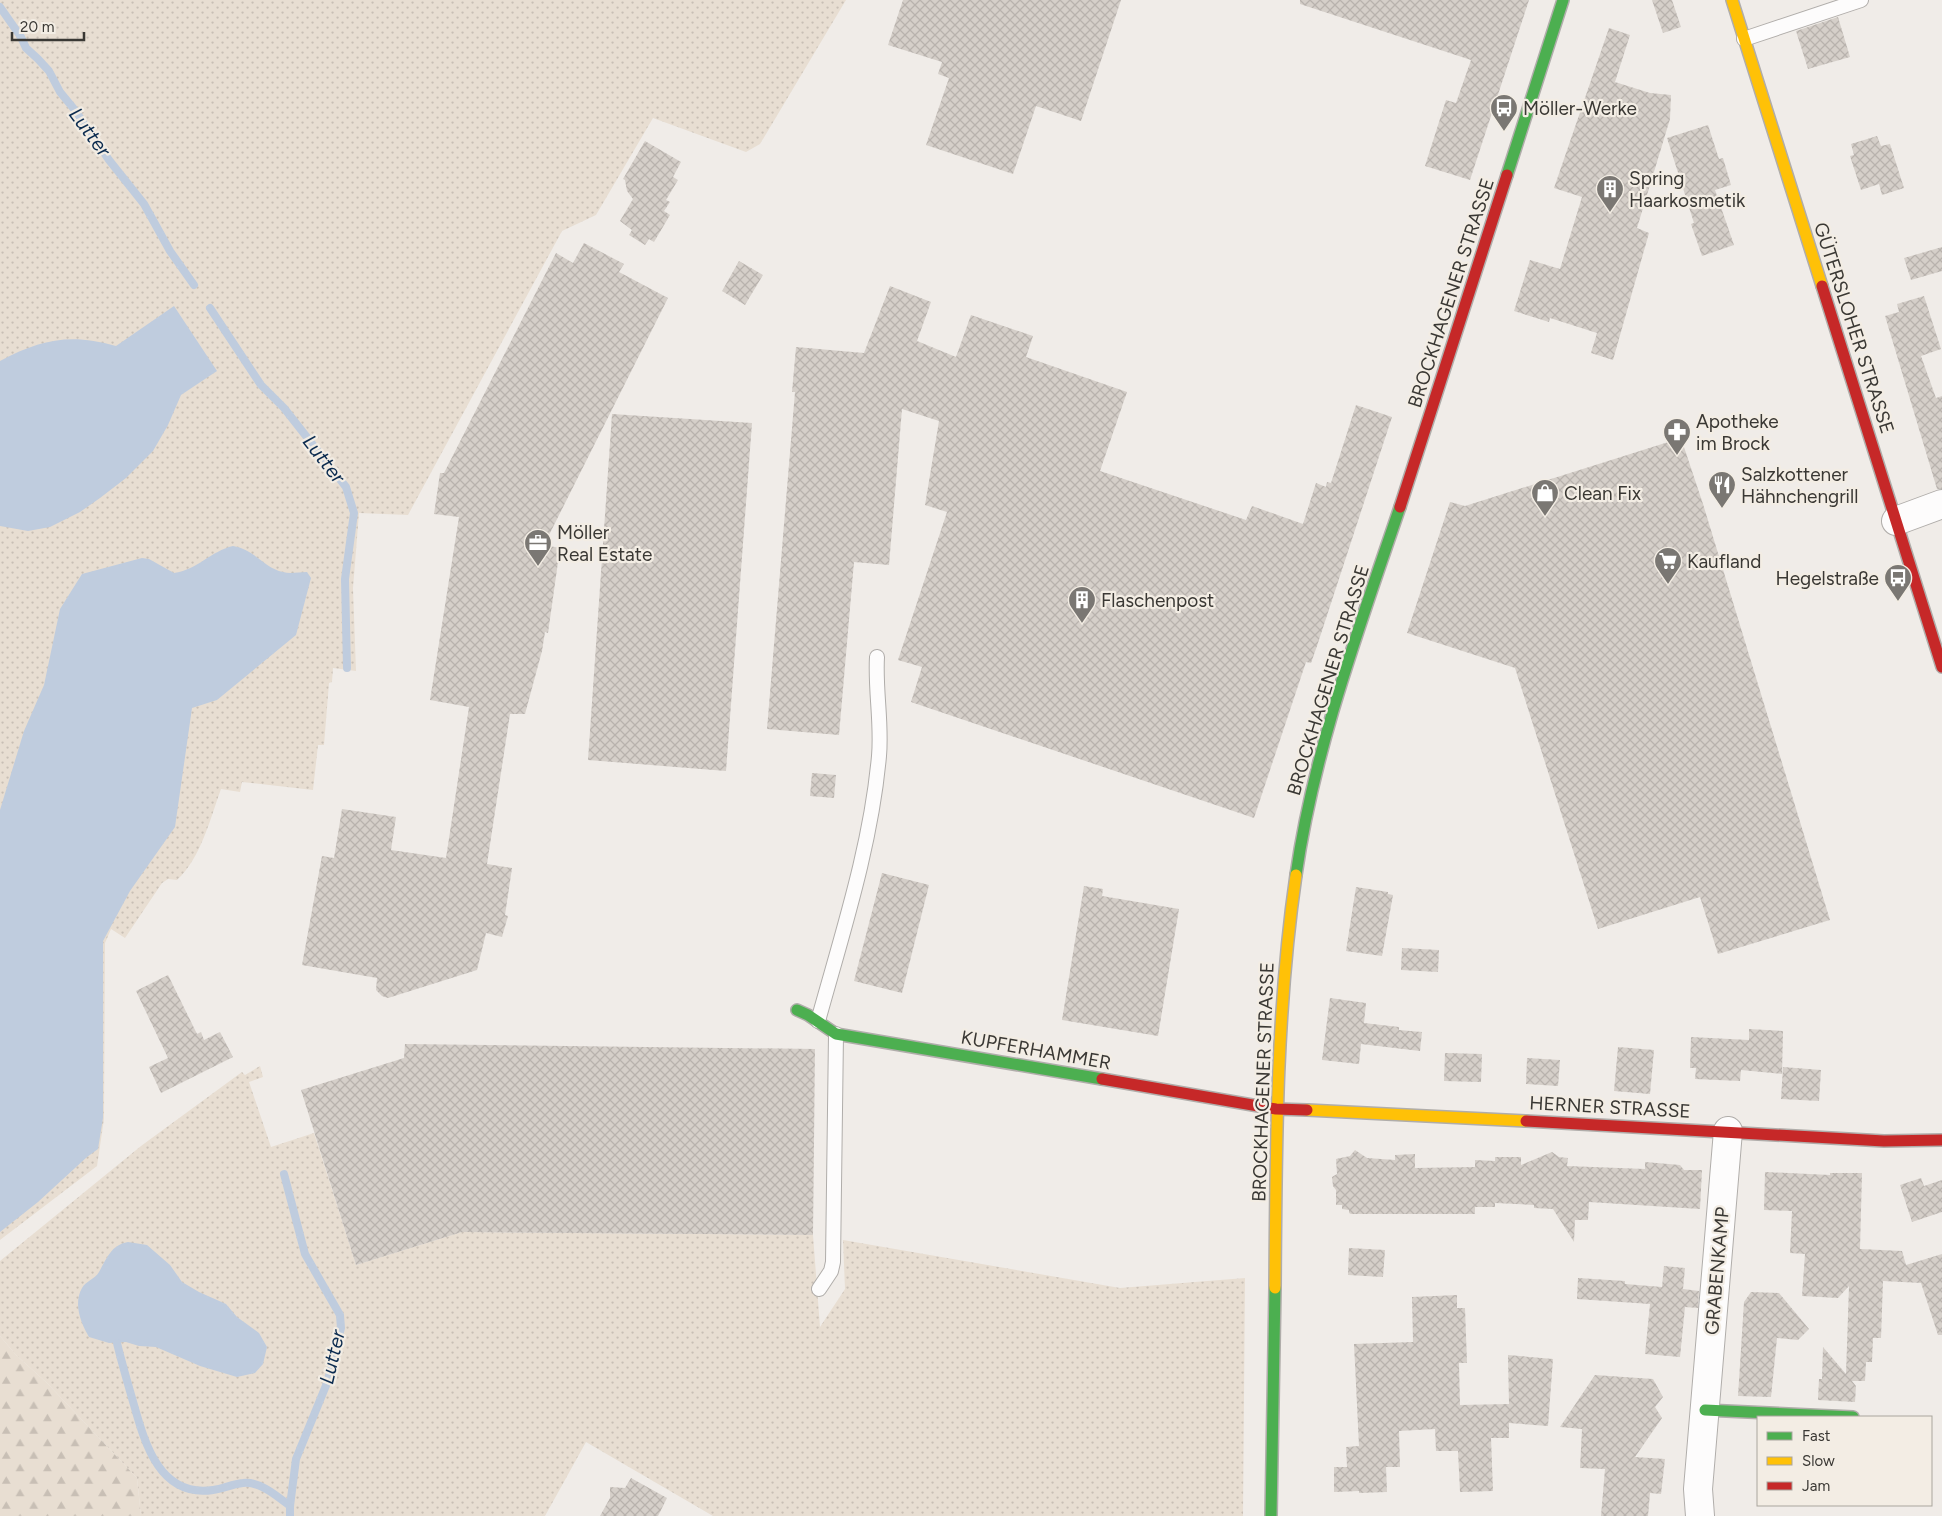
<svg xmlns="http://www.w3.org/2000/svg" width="1942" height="1516" font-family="Figtree,sans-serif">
<defs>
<pattern id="grass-dots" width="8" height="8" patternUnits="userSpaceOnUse" patternTransform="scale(1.25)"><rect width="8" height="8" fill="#e8ded2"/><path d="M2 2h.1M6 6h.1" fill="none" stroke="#c8bfb5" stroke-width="1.8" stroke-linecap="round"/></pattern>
<pattern id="forest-firs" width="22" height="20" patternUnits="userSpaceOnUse" patternTransform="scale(1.25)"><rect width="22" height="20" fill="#e8ded2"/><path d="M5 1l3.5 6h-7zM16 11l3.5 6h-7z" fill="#c8bfb5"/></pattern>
<pattern id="building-cross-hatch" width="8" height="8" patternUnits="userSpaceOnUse" patternTransform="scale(1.25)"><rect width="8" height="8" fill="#d5cfc9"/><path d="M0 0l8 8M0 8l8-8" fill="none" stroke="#b8b2ad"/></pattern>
</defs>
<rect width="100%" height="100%" fill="#f0ece8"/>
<path fill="url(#grass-dots)" d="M 0,0 L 846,0 L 760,144 L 746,152 L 653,118 L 596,215 L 562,231 L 408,515 L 359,513 L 353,588 L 356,671 L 333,668 L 332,682 L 329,683 L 324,745 L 318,745 L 313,790 L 242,782 L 240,792 L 221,789 C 210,819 201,858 177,880 L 168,879 L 162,883 L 125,938 L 111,929 L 105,943 L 104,1119 L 97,1166 L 0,1240 Z
M 260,1066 L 263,1077 L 249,1082 L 271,1147 L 314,1133 L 356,1265 L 462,1232 L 813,1235 L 820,1327 L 845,1289 L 843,1240 L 1120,1288 L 1245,1278 L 1243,1516 L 713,1516 L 586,1442 L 545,1516 L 141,1516 L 137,1478 L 47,1383 L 16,1355 L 0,1336 L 0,1261 L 141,1146 L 242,1072 L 245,1075 Z"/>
<path fill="url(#forest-firs)" d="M 0,1336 L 16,1355 L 47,1383 L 137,1478 L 141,1516 L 0,1516 Z"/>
<path fill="#bfccde" d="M 174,306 L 217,371 L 181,395 L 168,425 L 153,451 L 126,478 L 100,498 L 80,512 L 50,527 L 28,531 L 0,526 L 0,361 C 41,339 71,333 116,346 Z
M 233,546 C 254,549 264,568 283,572 C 290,574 299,572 307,572 L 311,578 L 296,635 L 217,700 L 192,708 L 175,827 L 130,891 L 103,941 L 103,1118 L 98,1149 L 87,1157 L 38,1202 L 0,1232 L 0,810 L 24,731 L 44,685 L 60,609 L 82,574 L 142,558 L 149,559 L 174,573 C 197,570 211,551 233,546 Z
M 128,1242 L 147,1245 L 170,1265 L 182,1282 L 199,1292 L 226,1304 L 237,1317 L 259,1333 L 267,1347 L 263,1364 L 255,1373 L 237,1377 L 200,1366 L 156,1347 L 139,1346 L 126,1342 L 109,1343 L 89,1337 C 81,1323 73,1304 82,1288 C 86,1281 95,1279 99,1272 C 107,1258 111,1245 128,1242 Z"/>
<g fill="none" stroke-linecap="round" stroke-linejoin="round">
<path stroke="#bfccde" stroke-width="8" d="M 0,7 L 21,37 L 26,48 L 38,59 L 49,71 L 60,92 L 74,109 L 109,160 L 144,204 L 170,251 L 194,285
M 210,308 L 261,385 L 284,408 L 346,487 L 354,513 L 345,579 L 347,668
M 284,1174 L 305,1254 L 340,1315 L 341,1328 L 327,1383 L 296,1459 L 290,1506 L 290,1516
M 117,1343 C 122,1364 128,1384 134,1405 C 145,1444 160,1498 213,1490 C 223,1489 232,1484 243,1483 C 260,1481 277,1496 290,1506"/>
</g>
<path fill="url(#building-cross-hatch)" d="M 903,0 L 1121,0 L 1081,121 L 1036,106 L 1013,174 L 926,145 L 949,78 L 938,74 L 942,62 L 888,45 Z
M 1300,0 L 1529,0 L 1470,180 L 1425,166 L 1446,100 L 1456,103 L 1471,60 L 1300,4 Z
M 1652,0 L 1672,0 L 1681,27 L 1663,33 Z
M 1838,17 L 1850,57 L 1808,69 L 1796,31 Z
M 1609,28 L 1630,35 L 1615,82 L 1650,93 L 1671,95 L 1670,119 L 1637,228 L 1649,233 L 1613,360 L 1591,353 L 1597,333 L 1550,318 L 1549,322 L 1514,311 L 1530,260 L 1560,269 L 1582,197 L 1554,188 Z
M 1708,125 L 1719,159 L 1723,158 L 1731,185 L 1715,190 L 1734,245 L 1702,256 L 1691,224 L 1694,223 L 1667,138 Z
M 1877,136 L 1881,146 L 1890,144 L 1904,188 L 1882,195 L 1879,184 L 1861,190 L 1850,156 L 1854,155 L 1851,144 Z
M 645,141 L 681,162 L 673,177 L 678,180 L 666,200 L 670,202 L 664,211 L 670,215 L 654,242 L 649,239 L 645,245 L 629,235 L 632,230 L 620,221 L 633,199 L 627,191 L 625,180 L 623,179 Z
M 584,243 L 624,264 L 619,272 L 668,298 L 544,545 L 560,548 L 548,633 L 545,632 L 542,651 L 525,714 L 510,714 L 487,864 L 512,868 L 505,915 L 508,916 L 502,937 L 486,933 L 477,970 L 388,998 L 382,996 L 376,990 L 377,978 L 302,965 L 322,856 L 334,858 L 342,809 L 396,817 L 391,850 L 446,858 L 469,707 L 430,700 L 459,517 L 434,514 L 440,473 L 444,473 L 556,253 L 573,263 Z
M 1942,247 L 1942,271 L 1911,280 L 1904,258 Z
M 739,261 L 763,275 L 745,305 L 722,291 Z
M 890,286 L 931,302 L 917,341 L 956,357 L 971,315 L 1033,336 L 1026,357 L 1127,392 L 1100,471 L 1246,520 L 1252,506 L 1303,524 L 1316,483 L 1326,487 L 1327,482 L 1331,483 L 1356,405 L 1392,417 L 1317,646 L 1311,663 L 1306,662 L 1254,818 L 911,702 L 922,667 L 898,660 L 947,512 L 925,505 L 939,421 L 902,409 L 889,565 L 854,562 L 839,735 L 767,729 L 795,392 L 792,392 L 796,347 L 864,353 Z
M 1924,296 L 1941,349 L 1921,356 L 1936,398 L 1942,396 L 1942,489 L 1937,489 L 1885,316 L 1899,312 L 1897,304 Z
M 612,414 L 752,423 L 726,771 L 588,760 Z
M 1681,438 L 1703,504 L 1830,920 L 1718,954 L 1700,897 L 1598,929 L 1515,668 L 1407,633 L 1450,502 L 1465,506 Z
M 812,773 L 836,775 L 834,798 L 810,796 Z
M 882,873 L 929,885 L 902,993 L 854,981 Z
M 1084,886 L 1103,889 L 1102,896 L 1179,909 L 1158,1036 L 1062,1020 Z
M 1356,887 L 1388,892 L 1388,894 L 1393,895 L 1382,956 L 1346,951 Z
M 1402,948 L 1439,950 L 1438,972 L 1401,970 Z
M 168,975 L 197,1034 L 201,1032 L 204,1040 L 220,1032 L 233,1057 L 161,1093 L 149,1067 L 168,1058 L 136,991 Z
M 1330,998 L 1366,1003 L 1364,1023 L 1399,1027 L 1399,1030 L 1422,1032 L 1420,1051 L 1361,1044 L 1359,1064 L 1322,1060 Z
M 1749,1029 L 1783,1031 L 1782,1074 L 1741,1070 L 1740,1081 L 1695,1079 L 1696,1068 L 1690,1068 L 1691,1037 L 1749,1040 Z
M 405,1044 L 815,1049 L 813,1235 L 462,1232 L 356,1265 L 301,1090 L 404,1058 Z
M 1618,1047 L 1654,1050 L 1650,1094 L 1614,1091 Z
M 1445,1053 L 1482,1054 L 1481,1082 L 1444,1081 Z
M 1527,1058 L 1560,1060 L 1558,1086 L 1526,1084 Z
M 1783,1067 L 1821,1070 L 1819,1101 L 1781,1099 Z
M 1355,1150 L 1367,1158 L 1395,1160 L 1395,1155 L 1415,1154 L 1415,1168 L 1475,1167 L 1475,1160 L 1495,1161 L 1495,1157 L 1521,1157 L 1521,1165 L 1552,1152 L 1559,1157 L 1568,1158 L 1567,1166 L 1645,1169 L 1645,1162 L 1680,1165 L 1684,1170 L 1702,1170 L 1700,1209 L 1589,1202 L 1588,1220 L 1575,1220 L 1574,1242 L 1553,1209 L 1534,1208 L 1534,1205 L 1495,1203 L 1495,1207 L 1475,1207 L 1475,1214 L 1351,1214 L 1349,1213 L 1349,1210 L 1342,1209 L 1342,1205 L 1336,1205 L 1336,1190 L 1333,1186 L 1332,1177 L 1337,1174 L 1336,1159 L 1350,1156 Z
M 1765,1172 L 1830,1175 L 1830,1173 L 1862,1173 L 1860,1249 L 1902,1251 L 1906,1265 L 1942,1254 L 1942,1335 L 1938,1335 L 1921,1283 L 1883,1281 L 1881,1338 L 1873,1338 L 1872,1362 L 1866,1362 L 1865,1381 L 1852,1381 L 1856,1386 L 1855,1402 L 1818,1400 L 1819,1379 L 1822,1379 L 1823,1347 L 1846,1374 L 1849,1286 L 1838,1298 L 1802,1296 L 1805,1254 L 1790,1253 L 1792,1211 L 1764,1210 Z
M 1921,1178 L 1924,1186 L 1942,1180 L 1942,1212 L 1912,1222 L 1900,1185 Z
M 1349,1248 L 1385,1250 L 1383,1277 L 1348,1275 Z
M 1664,1266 L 1685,1268 L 1683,1289 L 1699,1291 L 1698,1308 L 1685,1307 L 1680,1357 L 1645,1354 L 1650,1304 L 1577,1299 L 1578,1278 L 1625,1281 L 1625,1284 L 1662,1287 Z
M 1751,1292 L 1779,1293 L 1809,1329 L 1798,1340 L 1777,1338 L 1771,1397 L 1738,1396 L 1744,1302 Z
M 1457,1295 L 1457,1308 L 1465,1308 L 1467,1363 L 1459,1363 L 1460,1405 L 1509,1404 L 1508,1355 L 1553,1359 L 1548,1426 L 1509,1423 L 1509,1438 L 1491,1438 L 1493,1491 L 1460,1492 L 1458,1451 L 1436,1451 L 1435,1429 L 1399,1431 L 1400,1467 L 1386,1467 L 1387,1492 L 1359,1493 L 1359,1491 L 1334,1492 L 1334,1467 L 1347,1467 L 1346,1447 L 1359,1446 L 1354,1344 L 1413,1342 L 1412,1297 Z
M 1595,1375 L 1653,1379 L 1663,1397 L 1655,1407 L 1662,1418 L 1635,1457 L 1665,1459 L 1661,1494 L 1650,1493 L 1648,1516 L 1601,1516 L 1605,1469 L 1580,1468 L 1582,1429 L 1560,1427 Z
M 631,1478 L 667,1498 L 658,1516 L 600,1516 L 610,1498 L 610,1487 L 625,1488 Z"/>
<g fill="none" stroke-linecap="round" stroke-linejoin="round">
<defs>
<path id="lane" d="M 1744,39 L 1861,0
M 818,1021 C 842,934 871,846 879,756 C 882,723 875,690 877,657
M 819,1289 L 831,1271 L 833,1262 L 836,1034"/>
<path id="street" d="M 1896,521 L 1942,504
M 1700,1516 L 1698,1489 L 1728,1131"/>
<path id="fast" d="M 1507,175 L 1563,0
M 1296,875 C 1314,749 1359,628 1400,507
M 797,1010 L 808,1015 L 836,1034 L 1102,1079
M 1705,1410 L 1853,1417
M 1271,1516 L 1275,1288"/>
<path id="slow" d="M 1732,0 L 1822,286
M 1307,1110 L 1526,1121
M 1275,1288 C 1276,1150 1276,1012 1296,875"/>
<path id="jam" d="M 1822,286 L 1942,667
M 1400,507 L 1507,175
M 1102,1079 L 1276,1109 L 1307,1110
M 1526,1121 L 1884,1141 L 1942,1140"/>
</defs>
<use href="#lane" stroke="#b0adaa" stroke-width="16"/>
<use href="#street" stroke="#b0adaa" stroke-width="30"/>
<use href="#fast" stroke="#b0adaa" stroke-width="14"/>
<use href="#slow" stroke="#b0adaa" stroke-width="14"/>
<use href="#jam" stroke="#b0adaa" stroke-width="14"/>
<use href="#lane" stroke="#fdfcfc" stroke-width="14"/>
<use href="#street" stroke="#fdfcfc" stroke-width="28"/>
<use href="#fast" stroke="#4caf50" stroke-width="11"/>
<use href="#slow" stroke="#ffc107" stroke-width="11"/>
<use href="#jam" stroke="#c62828" stroke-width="11"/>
</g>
<defs>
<symbol id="bus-pin" viewBox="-11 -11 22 30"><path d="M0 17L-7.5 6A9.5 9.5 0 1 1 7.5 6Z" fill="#7a7773" stroke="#f3ede4"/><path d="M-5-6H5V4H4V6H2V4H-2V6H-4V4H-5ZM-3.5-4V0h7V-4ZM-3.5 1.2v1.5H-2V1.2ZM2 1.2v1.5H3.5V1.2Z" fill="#fff"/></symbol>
<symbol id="building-pin" viewBox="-11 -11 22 30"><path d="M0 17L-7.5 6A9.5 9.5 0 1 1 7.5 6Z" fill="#7a7773" stroke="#f3ede4"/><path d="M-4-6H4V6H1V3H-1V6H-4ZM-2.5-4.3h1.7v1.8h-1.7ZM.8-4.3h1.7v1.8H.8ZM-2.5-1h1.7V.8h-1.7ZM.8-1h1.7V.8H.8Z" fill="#fff"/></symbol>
<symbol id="pharmacy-pin" viewBox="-11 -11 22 30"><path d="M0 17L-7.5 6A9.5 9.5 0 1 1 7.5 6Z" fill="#7a7773" stroke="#f3ede4"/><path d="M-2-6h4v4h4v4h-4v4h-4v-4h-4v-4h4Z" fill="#fff"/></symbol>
<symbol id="restaurant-pin" viewBox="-11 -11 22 30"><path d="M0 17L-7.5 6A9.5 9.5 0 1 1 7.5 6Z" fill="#7a7773" stroke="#f3ede4"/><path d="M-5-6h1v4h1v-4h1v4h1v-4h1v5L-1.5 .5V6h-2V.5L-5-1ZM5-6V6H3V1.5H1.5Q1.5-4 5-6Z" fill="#fff"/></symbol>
<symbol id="shop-pin" viewBox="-11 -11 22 30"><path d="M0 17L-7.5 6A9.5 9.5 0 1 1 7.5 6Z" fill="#7a7773" stroke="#f3ede4"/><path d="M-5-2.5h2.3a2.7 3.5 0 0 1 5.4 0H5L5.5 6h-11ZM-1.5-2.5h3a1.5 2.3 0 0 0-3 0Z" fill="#fff"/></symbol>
<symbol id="office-pin" viewBox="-11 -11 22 30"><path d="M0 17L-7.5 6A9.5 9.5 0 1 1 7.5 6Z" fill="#7a7773" stroke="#f3ede4"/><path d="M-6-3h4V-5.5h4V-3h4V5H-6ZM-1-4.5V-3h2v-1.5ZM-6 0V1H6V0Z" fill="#fff"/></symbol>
<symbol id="supermarket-pin" viewBox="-11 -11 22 30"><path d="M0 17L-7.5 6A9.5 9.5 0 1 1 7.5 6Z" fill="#7a7773" stroke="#f3ede4"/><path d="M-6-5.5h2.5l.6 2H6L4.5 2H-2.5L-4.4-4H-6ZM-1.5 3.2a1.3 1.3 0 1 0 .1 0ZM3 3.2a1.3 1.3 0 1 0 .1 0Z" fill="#fff"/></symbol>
</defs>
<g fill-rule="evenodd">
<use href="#bus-pin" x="1488" y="92" width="32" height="43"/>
<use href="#building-pin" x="1594" y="173" width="32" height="43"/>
<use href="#pharmacy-pin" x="1661" y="416" width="32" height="43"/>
<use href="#restaurant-pin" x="1706" y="469" width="32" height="43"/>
<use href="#shop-pin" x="1529" y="477" width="32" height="43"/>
<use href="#office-pin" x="522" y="527" width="32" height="43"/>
<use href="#supermarket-pin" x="1652" y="545" width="32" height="43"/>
<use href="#bus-pin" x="1882" y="562" width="32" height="43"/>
<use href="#building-pin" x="1066" y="584" width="32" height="43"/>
</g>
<g text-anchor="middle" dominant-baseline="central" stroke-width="4.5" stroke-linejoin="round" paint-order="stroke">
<g font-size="19" fill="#3a3834" stroke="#f3ede4" text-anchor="start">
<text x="1523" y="108">Möller-Werke</text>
<text x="1629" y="178">Spring<tspan x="1629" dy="22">Haarkosmetik</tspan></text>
<text x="1696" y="421">Apotheke<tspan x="1696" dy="22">im Brock</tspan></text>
<text x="1741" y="474">Salzkottener<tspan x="1741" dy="22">Hähnchengrill</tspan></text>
<text x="1564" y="493">Clean Fix</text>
<text x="557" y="532">Möller<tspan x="557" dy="22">Real Estate</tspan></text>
<text x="1687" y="561">Kaufland</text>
<text x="1879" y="578" text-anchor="end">Hegelstraße</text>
<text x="1101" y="600">Flaschenpost</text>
</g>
<g font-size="19" fill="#3a3834" stroke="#f3ede4">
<text transform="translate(1451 293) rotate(-72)">BROCKHAGENER STRASSE</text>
<text transform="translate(1854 328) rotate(72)">GÜTERSLOHER STRASSE</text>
<text transform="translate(1328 680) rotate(-73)">BROCKHAGENER STRASSE</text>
<text transform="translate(1036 1050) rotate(10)">KUPFERHAMMER</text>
<text transform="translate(1263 1082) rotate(-88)">BROCKHAGENER STRASSE</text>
<text transform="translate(1610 1107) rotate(3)">HERNER STRASSE</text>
<text transform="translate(1717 1271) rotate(-85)">GRABENKAMP</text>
</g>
<g font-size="20" font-style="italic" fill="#0b2b4f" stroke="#f3ede4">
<text transform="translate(90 132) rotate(53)">Lutter</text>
<text transform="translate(324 459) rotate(52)">Lutter</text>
<text transform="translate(332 1357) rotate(-77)">Lutter</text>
</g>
</g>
<rect x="1757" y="1416" width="175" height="90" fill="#f3ede4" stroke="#a9a59e"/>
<rect x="1767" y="1432" width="25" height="8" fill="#4caf50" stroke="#a9a59e"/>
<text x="1802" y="1441" font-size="15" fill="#3a3834">Fast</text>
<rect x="1767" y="1457" width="25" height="8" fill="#ffc107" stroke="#a9a59e"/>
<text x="1802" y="1466" font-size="15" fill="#3a3834">Slow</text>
<rect x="1767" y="1482" width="25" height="8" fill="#c62828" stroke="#a9a59e"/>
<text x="1802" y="1491" font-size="15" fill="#3a3834">Jam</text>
<path d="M12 32v8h72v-8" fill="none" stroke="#3a3834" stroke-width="2.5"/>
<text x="20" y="32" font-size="15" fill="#3a3834" stroke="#f3ede4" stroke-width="4" paint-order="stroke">20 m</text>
</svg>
